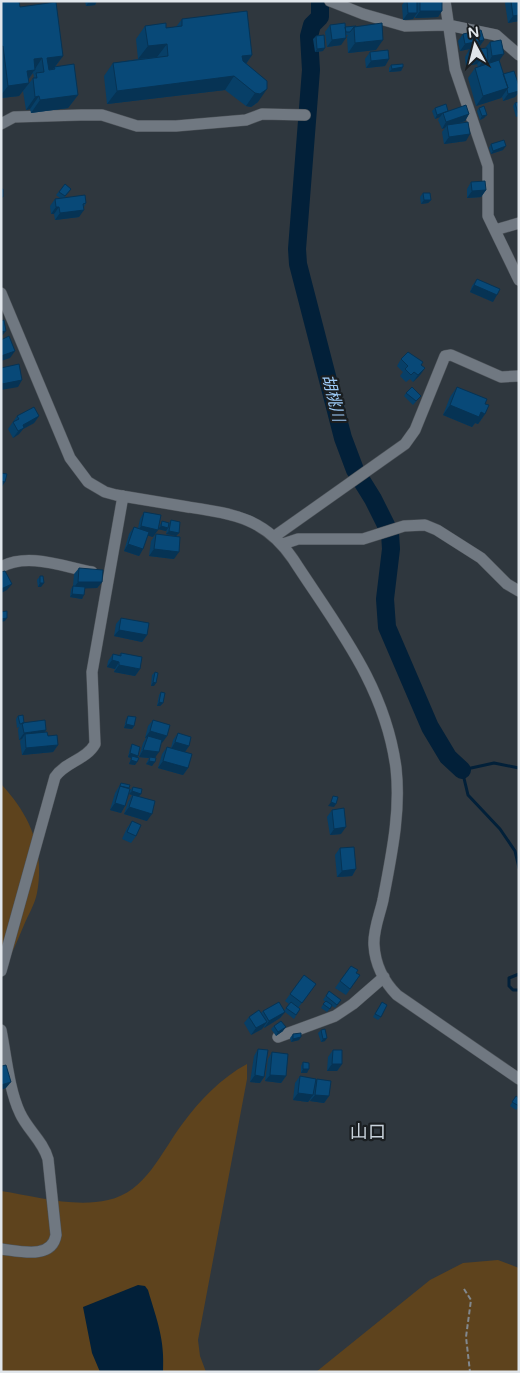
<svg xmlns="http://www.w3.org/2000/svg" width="520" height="1373" font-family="'Varela Round','Noto Sans JP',sans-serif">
<rect width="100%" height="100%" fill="#2f373e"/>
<path fill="#5e431d" d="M 1,784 C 30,815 45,849 37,893 C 35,904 28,915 24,925 C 17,941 12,956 1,970 Z
M 247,1064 L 247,1079 L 198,1340 L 200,1356 L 206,1372 L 1,1372 L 1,1191 C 34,1196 74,1208 108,1200 C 146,1192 161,1152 183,1123 C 200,1100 221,1078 247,1064 Z
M 498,1260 L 519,1268 L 519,1372 L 316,1372 L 430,1280 L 463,1263 Z"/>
<path fill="#022039" d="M 138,1285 L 145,1286 L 148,1290 C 157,1321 165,1339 163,1372 L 100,1372 L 92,1353 L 83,1307 Z"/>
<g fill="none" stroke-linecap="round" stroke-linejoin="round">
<path stroke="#022039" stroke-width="3" d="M 519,768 L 494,763 L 462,770 L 468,795 L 500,829 L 515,851 L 519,868
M 519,974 L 509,978 L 509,986 L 513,990 L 519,990"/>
<path stroke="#022039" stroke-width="18" d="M 320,1 L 320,17 L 312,25 L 309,36 L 311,70 L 297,249 L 298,264 L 343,438 L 355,470 L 373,499 L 390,533 L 391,549 L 385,599 L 387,627 L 430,727 L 448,757 L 462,770"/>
<defs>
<path id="minor" d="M 330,1 L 363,14 L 405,26 L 448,25 L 496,35 L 519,55
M 445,1 L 455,69 L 488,166 L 488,216 L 519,280
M 1,124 L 14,117 L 81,115 L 102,115 L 137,126 L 176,126 L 246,120 L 262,114 L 305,115
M 495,230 L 519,223
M 1,293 L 70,458 L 88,482 L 105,492 L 116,495 C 140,499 164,503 188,507 C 234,514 265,518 293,559 C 337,627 385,685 396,768 C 401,813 391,857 383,900 C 380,914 373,930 374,945 C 375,964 384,982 397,995 L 519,1079
M 275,536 L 405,444 L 415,430 L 445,356 L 451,355 L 501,377 L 519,376
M 283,544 L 298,539 L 363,539 L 404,526 L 425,525 L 437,530 L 481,558 L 507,584 L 519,591
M 1,567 C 28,552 64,567 92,572
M 1,971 L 55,777 C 65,762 86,760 95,744 L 92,672 L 123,496
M 1,1030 C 6,1055 9,1090 20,1113 C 27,1129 43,1141 48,1159 L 56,1235 C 52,1260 19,1251 1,1249
M 278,1037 L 335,1016 L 353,1004 L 384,977"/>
</defs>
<use href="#minor" stroke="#4c5258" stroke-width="12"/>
<path stroke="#82888e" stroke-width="2" stroke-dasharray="5 2.5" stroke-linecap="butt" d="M 464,1289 L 471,1300 L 466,1337 L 470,1372"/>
<use href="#minor" stroke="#707881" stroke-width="11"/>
</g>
<path fill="#073f67" d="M 1,1 L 20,7 L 63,56 L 55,67 L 78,95 L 68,108 L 31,113 L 30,109 L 26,110 L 23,91 L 34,77 L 33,73 L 28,80 L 29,83 L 19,96 L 1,98 Z
M 85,1 L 97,1 L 95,5 L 86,6 Z
M 405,1 L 417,1 L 417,2 L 417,1 L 442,1 L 438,17 L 415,18 L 415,16 L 413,19 L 403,20 L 402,5 Z
M 506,1 L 519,1 L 519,21 L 508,23 L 505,3 Z
M 182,19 L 252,55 L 246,64 L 258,102 L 251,107 L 246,106 L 225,90 L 107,104 L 104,76 L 113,63 L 138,59 L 136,39 L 145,26 L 166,28 L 176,27 Z
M 330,25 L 345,27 L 356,26 L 376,50 L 348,53 L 347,37 L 348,35 L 346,35 L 341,45 L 327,47 L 325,32 Z
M 463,34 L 484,40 L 479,47 L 460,51 L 458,41 Z
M 316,36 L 323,51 L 315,52 L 313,39 Z
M 490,42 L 499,60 L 503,74 L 519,86 L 519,92 L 515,97 L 503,101 L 502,96 L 501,98 L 476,106 L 468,78 L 475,68 L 478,67 L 477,64 L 466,66 L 465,57 L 469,50 L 485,48 Z
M 370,52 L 389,59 L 385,66 L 366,68 L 365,59 Z
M 391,65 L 403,67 L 401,71 L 389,72 L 389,68 Z
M 519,102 L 519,116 L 516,117 L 513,106 L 515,103 Z
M 435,108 L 469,114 L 465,121 L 456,124 L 466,141 L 444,144 L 442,132 L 445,128 L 442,129 L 438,120 L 440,117 L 435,119 L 432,111 Z
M 479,108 L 484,118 L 480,120 L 477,111 Z
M 491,144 L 503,150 L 491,154 L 489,148 Z
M 471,182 L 486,190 L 481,197 L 467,198 L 467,189 Z
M 65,184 L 71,189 L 64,198 L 86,203 L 79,217 L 55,220 L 54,214 L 51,214 L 50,206 L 55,199 L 60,198 L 56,195 Z
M 423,193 L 431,200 L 428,203 L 421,204 L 420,197 Z
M 477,279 L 493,302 L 470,292 L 472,286 Z
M 401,359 L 423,362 L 421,365 L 425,368 L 420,375 L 413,382 L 410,379 L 406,382 L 400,376 L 403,372 L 397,366 Z
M 457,387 L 485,404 L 485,414 L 478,424 L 475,423 L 472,427 L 443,415 L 450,397 Z
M 406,393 L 421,396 L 413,405 L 404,396 Z
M 17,416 L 39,416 L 34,423 L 23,429 L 19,434 L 13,438 L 8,429 Z
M 144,512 L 153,537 L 148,535 L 143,549 L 139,556 L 124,551 L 129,534 L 134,527 L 138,528 L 140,519 Z
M 171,520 L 179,533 L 176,536 L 166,534 L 167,529 L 166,531 L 158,529 L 162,521 L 169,523 Z
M 156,534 L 174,559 L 149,556 L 151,541 Z
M 79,568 L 102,582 L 97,588 L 85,588 L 82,599 L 70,597 L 71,589 L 73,586 L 74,574 Z
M 40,576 L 41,587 L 38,587 L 37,580 Z
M 121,618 L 147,635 L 142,642 L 114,636 L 116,624 Z
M 121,653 L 140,669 L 135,676 L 114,672 L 115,669 L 107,667 L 108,661 L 113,654 L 119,655 Z
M 155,672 L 154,686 L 151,686 L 152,675 Z
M 161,692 L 163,703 L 160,706 L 157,706 L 159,695 Z
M 18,716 L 24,723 L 46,730 L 44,733 L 58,745 L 53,752 L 22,755 L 20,741 L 22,739 L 19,740 L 18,730 L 19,727 L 17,728 L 16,719 Z
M 128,716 L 134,726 L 132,729 L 124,728 L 126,719 Z
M 153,720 L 167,736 L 161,743 L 155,758 L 152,766 L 146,764 L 149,758 L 139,757 L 143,743 L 146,738 L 145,738 L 148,726 Z
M 178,733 L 189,746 L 185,752 L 188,768 L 183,775 L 158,768 L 162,754 L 167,747 L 171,748 L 173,740 Z
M 132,744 L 137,757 L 137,762 L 135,765 L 129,764 L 131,758 L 128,757 L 130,748 Z
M 121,783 L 129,788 L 121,813 L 110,810 L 115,793 Z
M 133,787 L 141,794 L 139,796 L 147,821 L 124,814 L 128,802 L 132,795 L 129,794 L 130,790 Z
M 332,810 L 341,834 L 330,835 L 327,817 Z
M 132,821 L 136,836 L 131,843 L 122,839 L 127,828 Z
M 340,848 L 356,869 L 352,876 L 337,877 L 335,855 Z
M 351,966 L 356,973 L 360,975 L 346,995 L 335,988 Z
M 304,975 L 316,984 L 298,1008 L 300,1009 L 294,1019 L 285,1012 L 280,1018 L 264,1028 L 264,1026 L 262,1029 L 251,1035 L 244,1023 L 249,1017 L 261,1013 L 263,1011 L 284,1011 L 289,1004 L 285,1001 Z
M 329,991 L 341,1000 L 335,1008 L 332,1006 L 327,1012 L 321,1008 L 325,1001 L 323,1000 Z
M 382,1002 L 381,1017 L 378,1020 L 373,1017 Z
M 274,1026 L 283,1031 L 276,1036 L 271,1029 Z
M 321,1030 L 325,1041 L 321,1042 L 318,1033 Z
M 293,1034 L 299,1040 L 291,1042 L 290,1038 Z
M 258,1049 L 264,1077 L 260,1083 L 250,1082 L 254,1056 Z
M 333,1050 L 342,1064 L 337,1071 L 327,1071 L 328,1057 Z
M 272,1052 L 286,1076 L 281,1083 L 265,1081 L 268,1059 Z
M 303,1062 L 307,1073 L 301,1073 L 301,1066 Z
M 300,1076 L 315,1082 L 317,1079 L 329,1096 L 324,1103 L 310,1101 L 311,1099 L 308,1102 L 293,1100 L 295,1083 Z
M 516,1096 L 519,1107 L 516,1110 L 510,1106 Z"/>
<path fill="#063354" d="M 97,1 L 95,5 L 86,6 L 88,3 Z
M 420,11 L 442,11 L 438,17 L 415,18 Z
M 408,13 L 417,13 L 413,19 L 403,20 Z
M 519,15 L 519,21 L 508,23 L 513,16 Z
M 346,38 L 341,45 L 327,47 L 332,40 Z
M 383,40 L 376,50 L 348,53 L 355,43 Z
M 484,40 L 479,47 L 460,51 L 465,44 Z
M 167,44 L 157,57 L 138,59 L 148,46 Z
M 325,48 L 323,51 L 315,52 L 317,49 Z
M 504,54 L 499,61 L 488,63 L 492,56 Z
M 252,55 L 243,68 L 242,56 Z
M 63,56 L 53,69 L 44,70 L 47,58 Z
M 42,58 L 26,83 L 18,84 L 34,59 Z
M 482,58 L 477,64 L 466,66 L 470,59 Z
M 389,59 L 385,66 L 366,68 L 371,61 Z
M 483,61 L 488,61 L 484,68 L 478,68 Z
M 403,67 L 401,71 L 389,72 L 392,69 Z
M 234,76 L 225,90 L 107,104 L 117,91 Z
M 29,83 L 19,96 L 1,98 L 1,95 L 8,86 Z
M 508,88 L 501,98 L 476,106 L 483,96 Z
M 267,89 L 258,102 L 251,107 L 246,106 L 255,93 Z
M 519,91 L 519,92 L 515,97 L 503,101 L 508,94 Z
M 78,95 L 68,108 L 31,113 L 40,100 Z
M 39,96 L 30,109 L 26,110 L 35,97 Z
M 443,113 L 440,117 L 435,119 L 437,115 Z
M 469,114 L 465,121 L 447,127 L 447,125 L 445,128 L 442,129 L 446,122 Z
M 487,115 L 484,118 L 480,120 L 482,116 Z
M 470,134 L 466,141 L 444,144 L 449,137 Z
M 506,146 L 503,150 L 491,154 L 493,151 Z
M 486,190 L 481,197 L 467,198 L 472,191 Z
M 424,200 L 431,200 L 428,203 L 421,204 Z
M 56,207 L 59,207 L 54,214 L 51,214 Z
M 84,210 L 79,217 L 55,220 L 60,213 Z
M 474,285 L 497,295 L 493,302 L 470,292 Z
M 6,331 L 1,337 L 1,332 Z
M 15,351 L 10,358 L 1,361 L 1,356 Z
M 425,368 L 420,375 L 413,382 L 418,375 Z
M 22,380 L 18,387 L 1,390 L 1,386 L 2,384 Z
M 450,405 L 481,412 L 485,414 L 478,424 L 475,423 L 472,427 L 443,415 Z
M 39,416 L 34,423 L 23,429 L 19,434 L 13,438 L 23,425 Z
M 1,481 L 5,482 L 1,488 Z
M 141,526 L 158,530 L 153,537 L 137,533 Z
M 161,526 L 168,528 L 166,531 L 158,529 Z
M 169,531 L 179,533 L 176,536 L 166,534 Z
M 128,544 L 143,549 L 139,556 L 124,551 Z
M 154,549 L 179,552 L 174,559 L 149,556 Z
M 78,582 L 102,582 L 97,588 L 73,589 Z
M 40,583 L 44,583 L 41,587 L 38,587 Z
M 12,584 L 7,590 L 1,593 L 1,589 Z
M 72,594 L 84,595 L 82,599 L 70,597 Z
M 7,618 L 5,621 L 1,622 L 1,619 Z
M 119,630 L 147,635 L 142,642 L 114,636 Z
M 112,660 L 119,662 L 115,669 L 107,667 Z
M 119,665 L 140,669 L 135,676 L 114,672 Z
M 153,682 L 156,683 L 154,686 L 151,686 Z
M 159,702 L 163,703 L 160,706 L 157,706 Z
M 126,724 L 134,726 L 132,729 L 124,728 Z
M 46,730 L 41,736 L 25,734 L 22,739 L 19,740 L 24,733 Z
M 150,731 L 167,736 L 162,743 L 147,739 L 148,736 L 146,738 L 145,738 Z
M 175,742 L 189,746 L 184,753 L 171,749 Z
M 58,745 L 53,752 L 22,755 L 26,748 Z
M 143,750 L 159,752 L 154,759 L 150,757 L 149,758 L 139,757 Z
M 130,753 L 138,756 L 136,759 L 132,756 L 131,758 L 128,757 Z
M 131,760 L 137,762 L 135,765 L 129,764 Z
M 149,761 L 155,762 L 152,766 L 146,764 Z
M 163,761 L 188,768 L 183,775 L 158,768 Z
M 132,791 L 141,794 L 138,797 L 129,794 Z
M 331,802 L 336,804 L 334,807 L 328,806 Z
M 115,803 L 125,806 L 121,813 L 110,810 Z
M 129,807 L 152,814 L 147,821 L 124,814 Z
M 346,827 L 341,834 L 330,835 L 334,829 Z
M 356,869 L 352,876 L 337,877 L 342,871 Z
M 285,1012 L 280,1018 L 264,1028 L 269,1021 Z
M 267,1022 L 262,1029 L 251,1035 L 256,1028 Z
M 286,1027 L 283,1031 L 276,1036 L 278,1032 Z
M 301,1037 L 299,1040 L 291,1042 L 293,1039 Z
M 327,1038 L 325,1041 L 321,1042 L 323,1039 Z
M 332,1064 L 342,1064 L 337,1071 L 327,1071 Z
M 303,1069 L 309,1069 L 307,1073 L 301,1073 Z
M 255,1075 L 264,1077 L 260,1083 L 250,1082 Z
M 270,1075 L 286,1076 L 281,1083 L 265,1081 Z
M 11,1082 L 6,1088 L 1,1090 L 1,1085 Z
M 298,1093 L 313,1095 L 308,1102 L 293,1100 Z
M 315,1095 L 329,1096 L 324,1103 L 310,1101 Z"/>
<path fill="#084978" stroke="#063354" d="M 1,1 L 19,1 L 20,7 L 56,2 L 63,56 L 47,58 L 49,70 L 55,69 L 54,67 L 74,64 L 78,95 L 40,100 L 39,96 L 35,97 L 33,78 L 37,78 L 36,73 L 44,72 L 42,58 L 34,59 L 35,70 L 27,71 L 29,83 L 8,86 L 3,46 L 1,47 Z
M 407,1 L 417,1 L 417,13 L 408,13 Z
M 420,1 L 442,1 L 442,11 L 420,11 Z
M 511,1 L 519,1 L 519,15 L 513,16 Z
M 247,11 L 252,55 L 242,56 L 243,61 L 267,81 L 267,89 L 260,94 L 255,93 L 234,76 L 117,91 L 113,63 L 168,56 L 167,44 L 148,46 L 145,26 L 166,23 L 166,28 L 182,26 L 182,19 Z
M 345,23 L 346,38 L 332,40 L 330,25 Z
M 382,23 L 383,40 L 355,43 L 354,27 Z
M 356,26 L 354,27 L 350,32 L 346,32 L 345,27 Z
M 481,30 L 484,40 L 465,44 L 463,34 Z
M 324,35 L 325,48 L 317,49 L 316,36 Z
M 501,40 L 504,54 L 492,56 L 490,42 Z
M 487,48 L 488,61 L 483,61 L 482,58 L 470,59 L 469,50 Z
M 388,50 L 389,59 L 371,61 L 370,52 Z
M 499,60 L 508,88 L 483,96 L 475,68 Z
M 403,64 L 403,67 L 392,69 L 391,65 Z
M 514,71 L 519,86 L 519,91 L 508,94 L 507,89 L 508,88 L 503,74 Z
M 519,102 L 519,113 L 518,113 L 515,103 Z
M 446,104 L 448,111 L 437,115 L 435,108 Z
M 466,105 L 469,114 L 446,122 L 443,113 Z
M 484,106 L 487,115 L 482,116 L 479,108 Z
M 468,122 L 470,134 L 449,137 L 447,125 Z
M 504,140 L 506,146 L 493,151 L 491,144 Z
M 485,181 L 486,190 L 472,191 L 471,182 Z
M 65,184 L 71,189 L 65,196 L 59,192 Z
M 1,189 L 3,189 L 3,197 L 1,197 Z
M 423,193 L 430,193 L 431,200 L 424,200 Z
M 85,195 L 86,203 L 83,204 L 84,210 L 60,213 L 59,207 L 56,207 L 55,199 Z
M 477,279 L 500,289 L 497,295 L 474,285 Z
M 4,320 L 6,331 L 1,332 L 1,321 Z
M 9,336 L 15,351 L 1,356 L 1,340 Z
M 408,352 L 423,362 L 421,365 L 425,368 L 418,375 L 414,372 L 411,375 L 405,369 L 408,366 L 401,359 Z
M 19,364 L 22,380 L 2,384 L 1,379 L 1,368 Z
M 412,387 L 421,396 L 416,401 L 406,393 Z
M 457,387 L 487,399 L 485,404 L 489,405 L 485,414 L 481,412 L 479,417 L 450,405 Z
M 34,407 L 39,416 L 23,425 L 24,428 L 18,431 L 13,422 L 19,419 L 17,416 Z
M 1,473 L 7,474 L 5,482 L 1,481 Z
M 144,512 L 161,515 L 158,530 L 141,526 Z
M 171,520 L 180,522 L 179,533 L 169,531 Z
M 162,521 L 169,523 L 168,528 L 161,526 Z
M 134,527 L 149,532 L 143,549 L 128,544 Z
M 156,534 L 180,537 L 179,552 L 154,549 Z
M 79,568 L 103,570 L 102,582 L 78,582 Z
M 5,571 L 12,584 L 1,589 L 1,572 Z
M 40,576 L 43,576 L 44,583 L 40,583 Z
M 73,586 L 85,587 L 84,595 L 72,594 Z
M 7,611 L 7,618 L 1,619 L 1,612 Z
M 121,618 L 149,623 L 147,635 L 119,630 Z
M 121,653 L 142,657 L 140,669 L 119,665 L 119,662 L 112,660 L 113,654 L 121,656 Z
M 155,672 L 158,673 L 156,683 L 153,682 Z
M 161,692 L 165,693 L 163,703 L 159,702 Z
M 23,715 L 24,723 L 20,724 L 18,716 Z
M 128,716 L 136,717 L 134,726 L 126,724 Z
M 45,720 L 46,730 L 24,733 L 22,723 Z
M 153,720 L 170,725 L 167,736 L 150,731 Z
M 47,732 L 48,736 L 57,735 L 58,745 L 26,748 L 25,734 Z
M 178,733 L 191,737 L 189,746 L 175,742 Z
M 148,736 L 162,740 L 159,752 L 143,750 Z
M 132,744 L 140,747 L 138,756 L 130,753 Z
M 167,747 L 192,754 L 188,768 L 163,761 Z
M 132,756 L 139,758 L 137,762 L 131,760 Z
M 150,757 L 156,758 L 155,762 L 149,761 Z
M 121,783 L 130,785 L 129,788 L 120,786 Z
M 120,786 L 130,789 L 125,806 L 115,803 Z
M 133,787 L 142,789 L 141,794 L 132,791 Z
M 133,795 L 155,801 L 152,814 L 129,807 Z
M 333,796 L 338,797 L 336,804 L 331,802 Z
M 344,808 L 346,827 L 334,829 L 332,810 Z
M 132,821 L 141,825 L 136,836 L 127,832 Z
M 354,847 L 356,869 L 342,871 L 340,848 Z
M 351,966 L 358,970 L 356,973 L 360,975 L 350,989 L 340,981 Z
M 304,975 L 316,984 L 302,1003 L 290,994 Z
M 329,991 L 341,1000 L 337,1005 L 326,996 Z
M 326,1001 L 332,1005 L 330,1009 L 323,1004 Z
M 279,1002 L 285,1012 L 269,1021 L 263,1011 Z
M 291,1002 L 300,1009 L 296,1015 L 286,1008 Z
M 382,1002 L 387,1005 L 381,1017 L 375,1014 Z
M 259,1010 L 267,1022 L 256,1028 L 249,1017 Z
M 281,1021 L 286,1027 L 278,1032 L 274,1026 Z
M 325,1029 L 327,1038 L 323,1039 L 321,1030 Z
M 301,1033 L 301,1037 L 293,1039 L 293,1034 Z
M 258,1049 L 268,1050 L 264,1077 L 255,1075 Z
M 333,1050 L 342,1050 L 342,1064 L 332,1064 Z
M 272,1052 L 288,1054 L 286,1076 L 270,1075 Z
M 303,1062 L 309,1063 L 309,1069 L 303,1069 Z
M 1,1063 L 2,1066 L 6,1065 L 11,1082 L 1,1085 Z
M 300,1076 L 316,1079 L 313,1095 L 298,1093 Z
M 317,1079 L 331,1081 L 329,1096 L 315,1095 Z
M 516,1096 L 519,1098 L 519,1106 L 512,1102 Z"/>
<g text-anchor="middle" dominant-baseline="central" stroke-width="4.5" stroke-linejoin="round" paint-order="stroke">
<g font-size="16" font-style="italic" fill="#9dcaf6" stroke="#1a1e21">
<text transform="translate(333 398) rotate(76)">胡桃川</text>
</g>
<g font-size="18" fill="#c9d3dc" stroke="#1a1e21">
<text x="368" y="1132">山口</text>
</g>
</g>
<rect width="520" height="1373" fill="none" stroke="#e1e6eb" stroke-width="5"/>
<g transform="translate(475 45) rotate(353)" stroke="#1a1e21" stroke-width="4" paint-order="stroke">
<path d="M0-4L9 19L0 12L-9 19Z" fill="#e1e6eb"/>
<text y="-8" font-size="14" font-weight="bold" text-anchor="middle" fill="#e1e6eb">N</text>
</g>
</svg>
